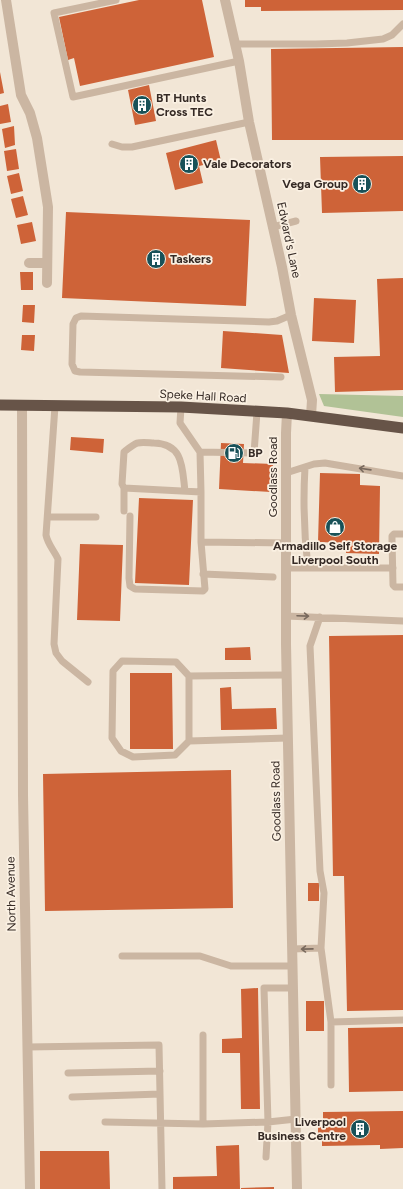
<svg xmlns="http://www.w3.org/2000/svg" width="403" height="1189" font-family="Figtree,sans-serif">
<rect width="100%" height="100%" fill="#f2e6d6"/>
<path fill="#b1c296" d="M 319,394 L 403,396 L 403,417 L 324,406 Z"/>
<path fill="#ce6338" d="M 139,0 L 202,0 L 214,57 L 80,86 L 74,58 L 68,60 L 59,17 Z
M 245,0 L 403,0 L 403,10 L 261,11 L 261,7 L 245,7 Z
M 403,47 L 403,140 L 272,140 L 271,49 Z
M 0,72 L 4,93 L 0,94 Z
M 149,85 L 156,121 L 135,125 L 128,90 Z
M 8,104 L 11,122 L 0,124 L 0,106 Z
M 14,126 L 15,145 L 5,148 L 2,129 Z
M 216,140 L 221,161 L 199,166 L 203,183 L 175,190 L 166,153 Z
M 16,149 L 19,169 L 7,171 L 4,151 Z
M 403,156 L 403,211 L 322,213 L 320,157 Z
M 19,173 L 23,191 L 11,194 L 7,176 Z
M 23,196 L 28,215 L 16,218 L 11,199 Z
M 66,212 L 250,220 L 246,306 L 62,298 Z
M 32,222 L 36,241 L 21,244 L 17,225 Z
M 20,272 L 33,272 L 33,290 L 21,290 Z
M 403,278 L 403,390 L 335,392 L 334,357 L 380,356 L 377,279 Z
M 314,298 L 356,300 L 354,343 L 312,341 Z
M 23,305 L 35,305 L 34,323 L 22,322 Z
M 223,331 L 282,335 L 289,373 L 221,368 Z
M 22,335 L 35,335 L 34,351 L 21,350 Z
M 71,437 L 104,439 L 103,453 L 70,450 Z
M 221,443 L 244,444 L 243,463 L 273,464 L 271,492 L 219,489 Z
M 320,473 L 360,474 L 360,485 L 380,486 L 379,554 L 346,553 L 346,543 L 318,542 Z
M 139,498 L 193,500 L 189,585 L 135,583 Z
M 80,544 L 123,545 L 120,621 L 77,620 Z
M 403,635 L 403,1010 L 347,1011 L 344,876 L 333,876 L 329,636 Z
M 250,647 L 251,660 L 225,660 L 225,648 Z
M 130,673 L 172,673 L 173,749 L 130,749 Z
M 231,687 L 232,709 L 276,708 L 277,729 L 221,730 L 220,688 Z
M 231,770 L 233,908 L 45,911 L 43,774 Z
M 308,883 L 319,883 L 319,901 L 308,901 Z
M 258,988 L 260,1109 L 241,1109 L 240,1053 L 222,1053 L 222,1039 L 242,1038 L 241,989 Z
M 306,1001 L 324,1001 L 324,1031 L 306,1031 Z
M 403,1027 L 403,1091 L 349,1092 L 348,1028 Z
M 403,1111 L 403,1148 L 380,1149 L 380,1145 L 322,1146 L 322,1136 L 318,1136 L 318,1122 L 323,1122 L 323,1112 Z
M 239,1145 L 240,1189 L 173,1189 L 173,1177 L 217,1176 L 216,1146 Z
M 40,1151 L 109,1151 L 110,1189 L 40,1189 Z
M 274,1187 L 274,1189 L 241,1189 L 241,1188 Z"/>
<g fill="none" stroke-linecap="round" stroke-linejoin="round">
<path stroke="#cbb6a2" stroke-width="7" d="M 116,0 L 54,13 L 73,97 L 239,61
M 235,44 L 316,44 L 347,43 L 383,39 L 392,35 L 403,24
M 112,144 L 122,147 L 132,147 L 249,122
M 273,227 L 296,221
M 281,377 L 80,372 L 75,371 L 72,364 L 73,324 L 76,318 L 81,316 L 269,322 L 277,321 L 291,315
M 55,406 L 46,535 C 48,545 54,550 58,559 L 54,644 L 56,653 L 62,661 L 88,682
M 181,407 L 180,423 L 200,452 L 254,453 L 257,412
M 305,467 C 303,501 304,534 308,568
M 286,473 L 314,464 L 325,463 L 403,476
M 124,488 L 201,492 L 200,452
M 201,492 L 201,542 L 286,543
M 124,511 L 124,488 L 122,484 L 124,452 C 138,441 136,442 154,443 C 184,444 182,468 185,491
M 130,516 L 129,578 L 130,586 L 135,589 L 203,591 L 205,589 L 201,542
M 48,517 L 96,517
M 403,534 L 394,534 L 392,536 L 392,539 L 393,585 L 395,587 L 403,587
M 286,568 L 393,568
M 203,574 L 273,577
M 286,616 L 403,621
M 320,617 L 310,646 L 320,871 L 324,893 L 321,948 L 331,1022 L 403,1020
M 287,675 L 189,676 L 189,741 L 288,738
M 189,676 L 176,662 L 122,661 L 113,671 L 112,738 L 121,751 L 133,757 L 175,755 L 189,741
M 292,949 L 321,948
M 122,956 L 200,956 L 231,966 L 293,966
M 331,1022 L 331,1085
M 203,1035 L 203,1124 L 268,1122 L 296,1119
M 27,1047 L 159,1045 L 162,1189
M 68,1073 L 160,1071
M 72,1097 L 160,1094
M 105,1122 L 203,1124
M 266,1157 L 268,1122 L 264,988 L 293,988"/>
<path stroke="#cbb6a2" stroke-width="10" d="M 6,0 L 21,95 L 30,113 L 37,138 L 48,207 L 47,283
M 225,0 L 239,61 L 249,122 L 282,267 L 291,315 L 312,400 L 311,416
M 29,263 L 47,263
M 22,406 L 23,795 L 30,1189
M 287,413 L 286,433 L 286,644 L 297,1189"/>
<path stroke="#675448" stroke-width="11" d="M 0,405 L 181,407 L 287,413 L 403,428"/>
</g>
<defs><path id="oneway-shaft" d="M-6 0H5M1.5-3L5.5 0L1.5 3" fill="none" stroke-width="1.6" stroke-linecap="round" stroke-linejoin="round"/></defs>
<g stroke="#78695d">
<use href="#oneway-shaft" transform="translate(365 469) rotate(-172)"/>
<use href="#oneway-shaft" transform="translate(303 616) rotate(2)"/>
<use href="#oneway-shaft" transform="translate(307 949) rotate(179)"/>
</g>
<defs>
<symbol id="building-disc" viewBox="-11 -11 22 22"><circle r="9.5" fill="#185158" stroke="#faf0e2"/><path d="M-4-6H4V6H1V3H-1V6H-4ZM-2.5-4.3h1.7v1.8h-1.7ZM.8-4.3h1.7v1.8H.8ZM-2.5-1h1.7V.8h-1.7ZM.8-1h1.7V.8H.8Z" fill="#fff"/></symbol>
<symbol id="fuel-disc" viewBox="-11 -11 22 22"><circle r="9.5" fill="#185158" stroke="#faf0e2"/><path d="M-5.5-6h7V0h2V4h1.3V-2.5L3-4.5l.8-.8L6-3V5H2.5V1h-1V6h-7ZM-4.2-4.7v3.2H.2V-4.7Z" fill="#fff"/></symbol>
<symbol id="shop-disc" viewBox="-11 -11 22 22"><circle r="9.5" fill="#185158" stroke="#faf0e2"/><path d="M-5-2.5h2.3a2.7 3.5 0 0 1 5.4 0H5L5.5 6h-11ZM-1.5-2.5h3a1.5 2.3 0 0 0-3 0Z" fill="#fff"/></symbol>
</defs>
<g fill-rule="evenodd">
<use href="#building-disc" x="131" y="94" width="22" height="22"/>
<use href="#building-disc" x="178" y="153" width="22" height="22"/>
<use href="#building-disc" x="351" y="173" width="22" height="22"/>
<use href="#building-disc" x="145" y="248" width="22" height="22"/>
<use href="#fuel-disc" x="223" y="442" width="22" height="22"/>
<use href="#shop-disc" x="324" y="516" width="22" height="22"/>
<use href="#building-disc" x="349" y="1118" width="22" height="22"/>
</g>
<g text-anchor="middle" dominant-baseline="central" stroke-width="3.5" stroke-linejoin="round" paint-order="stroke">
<g font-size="12" font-weight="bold" fill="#352a25" stroke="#faf0e2" text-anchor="start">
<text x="156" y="98">BT Hunts<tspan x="156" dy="14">Cross TEC</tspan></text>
<text x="203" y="164">Vale Decorators</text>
<text x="348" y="184" text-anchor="end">Vega Group</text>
<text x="170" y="259">Taskers</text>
<text x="248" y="453">BP</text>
<text x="335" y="546" text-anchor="middle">Armadillo Self Storage<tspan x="335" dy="14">Liverpool South</tspan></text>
<text x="346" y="1122" text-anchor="end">Liverpool<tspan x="346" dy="14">Business Centre</tspan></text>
</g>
<g font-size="12" fill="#352a25" stroke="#faf0e2">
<text transform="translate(289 240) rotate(78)">Edward's Lane</text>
<text transform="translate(203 396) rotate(3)">Speke Hall Road</text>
<text transform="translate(273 477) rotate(-90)">Goodlass Road</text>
<text transform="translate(276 801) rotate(-91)">Goodlass Road</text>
<text transform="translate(11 894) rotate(-91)">North Avenue</text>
</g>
</g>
</svg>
